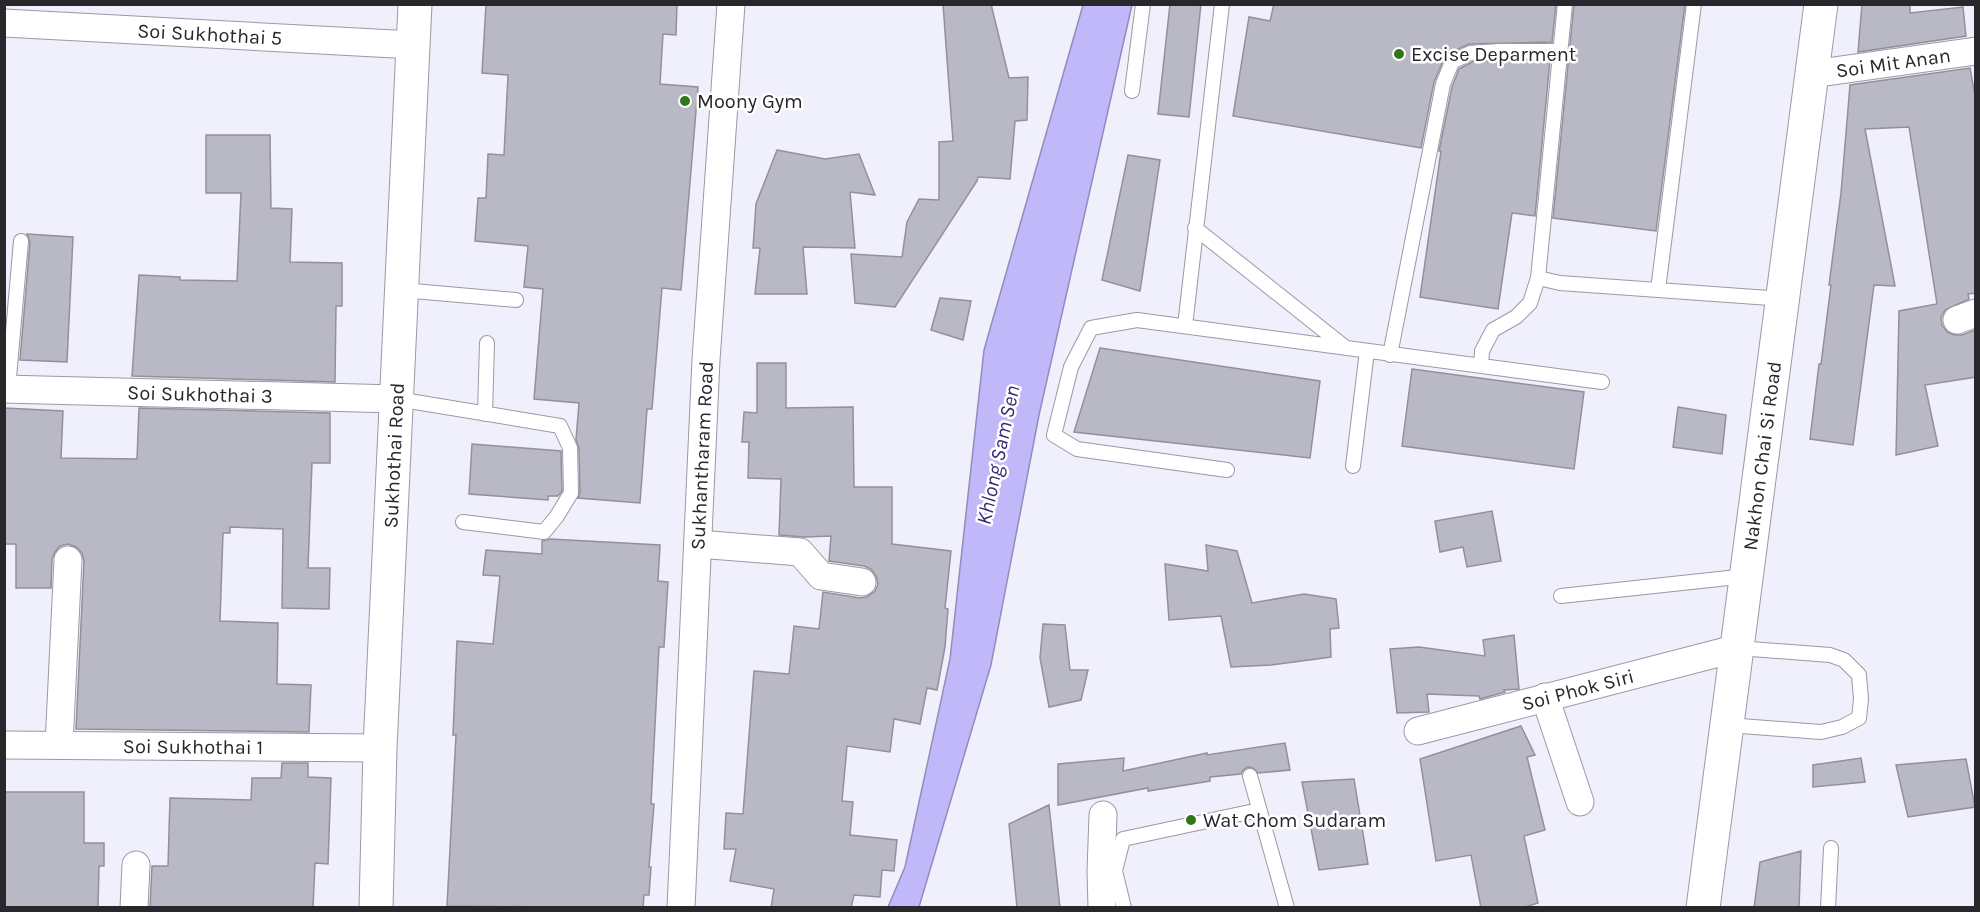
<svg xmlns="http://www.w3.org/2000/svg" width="1980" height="912" font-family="Karla,sans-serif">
<rect width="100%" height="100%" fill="#f0effc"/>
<path fill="#c0b8f9" stroke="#928cbc" stroke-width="1.5" d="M 1083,5 L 1132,5 L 1039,415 L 991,665 L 919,907 L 888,907 L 905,867 L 950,659 L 984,350 Z"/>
<path fill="#b9b8c5" stroke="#91909c" stroke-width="1.5" d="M 486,4 L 677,4 L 676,35 L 663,34 L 660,84 L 698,87 L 681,290 L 662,288 L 652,409 L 647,409 L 640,503 L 578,498 L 580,493 L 579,448 L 576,440 L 579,403 L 534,399 L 543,289 L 524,287 L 528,246 L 475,241 L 478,198 L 486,198 L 488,154 L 504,155 L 508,75 L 482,73 Z
M 943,4 L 991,4 L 1009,78 L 1028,77 L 1027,120 L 1015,121 L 1010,179 L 978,177 L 977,181 L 895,307 L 855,303 L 851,254 L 902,257 L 907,222 L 919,199 L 939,200 L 939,142 L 953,141 Z
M 1170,4 L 1201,4 L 1189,117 L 1158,114 Z
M 1274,4 L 1556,4 L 1552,42 L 1469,44 L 1447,54 L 1444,59 L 1434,82 L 1421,148 L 1233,116 L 1249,17 L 1270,21 Z
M 1574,4 L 1685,4 L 1656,231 L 1553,218 Z
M 1862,4 L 1910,4 L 1910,13 L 1963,7 L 1966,36 L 1858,52 Z
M 1499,60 L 1550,60 L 1535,216 L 1512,213 L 1498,309 L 1420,297 L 1441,151 L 1439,151 L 1452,87 L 1459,69 L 1472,62 Z
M 1970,68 L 1976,101 L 1976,293 L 1968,294 L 1969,299 L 1945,310 L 1941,318 L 1942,325 L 1947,332 L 1954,335 L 1962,335 L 1975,330 L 1976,377 L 1925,385 L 1938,446 L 1896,455 L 1899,311 L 1937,304 L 1909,127 L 1865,129 L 1895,286 L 1874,285 L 1853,445 L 1810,439 L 1819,364 L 1821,364 L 1831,285 L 1829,285 L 1841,193 L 1850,85 Z
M 206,135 L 270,135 L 271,208 L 292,209 L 290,262 L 342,263 L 342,306 L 336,306 L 335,382 L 132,376 L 139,275 L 180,277 L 180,280 L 237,281 L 241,193 L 206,193 Z
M 777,150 L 825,159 L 859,154 L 875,195 L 850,192 L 855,248 L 803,247 L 807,294 L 755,294 L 760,248 L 753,248 L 756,204 Z
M 1128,155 L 1160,160 L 1140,291 L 1102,280 Z
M 27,234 L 73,237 L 67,362 L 20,360 L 30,242 Z
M 940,298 L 971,301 L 963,340 L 931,330 Z
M 1100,348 L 1320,381 L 1310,458 L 1074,432 Z
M 757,363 L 786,363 L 786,408 L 853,407 L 854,487 L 892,487 L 892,544 L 951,551 L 945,608 L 948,609 L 945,647 L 937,690 L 927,688 L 920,724 L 894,719 L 890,752 L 847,746 L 842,801 L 853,802 L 850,835 L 897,840 L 894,871 L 882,870 L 880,897 L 854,895 L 851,908 L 771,908 L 774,889 L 730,881 L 736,849 L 724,849 L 726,813 L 743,814 L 754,671 L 789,674 L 794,626 L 819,629 L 823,592 L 860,598 L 867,597 L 875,591 L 878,584 L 876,576 L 871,569 L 864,566 L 829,561 L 831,536 L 804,537 L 779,535 L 781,479 L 748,478 L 749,442 L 742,442 L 744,412 L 757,413 Z
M 1412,369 L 1584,392 L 1574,469 L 1402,446 Z
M 1678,407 L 1726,415 L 1722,454 L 1673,447 Z
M 4,408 L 63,411 L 61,458 L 137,459 L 139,408 L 330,413 L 330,463 L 312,463 L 308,568 L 330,568 L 329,609 L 282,608 L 283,529 L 230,527 L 230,533 L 223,533 L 220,621 L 278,623 L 277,684 L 311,685 L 309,732 L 76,729 L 84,561 L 82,553 L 76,547 L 68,544 L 60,546 L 55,552 L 52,559 L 51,588 L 16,588 L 16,544 L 4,544 Z
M 472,444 L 561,451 L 562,491 L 558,496 L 548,496 L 548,500 L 469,494 Z
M 1492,511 L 1501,561 L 1467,567 L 1463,547 L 1440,552 L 1435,521 Z
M 550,539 L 660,545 L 658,581 L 668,582 L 664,647 L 659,647 L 651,804 L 654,804 L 649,867 L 651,867 L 649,895 L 644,895 L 643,908 L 447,906 L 456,735 L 453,735 L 457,641 L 493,644 L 500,576 L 483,575 L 486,550 L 542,554 L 542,541 Z
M 1206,545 L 1237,551 L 1252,603 L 1304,594 L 1336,599 L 1339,628 L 1330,629 L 1331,657 L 1271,665 L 1231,667 L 1221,616 L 1169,620 L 1165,564 L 1208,571 Z
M 1043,624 L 1065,625 L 1070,670 L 1088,670 L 1081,700 L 1049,707 L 1040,658 Z
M 1514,635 L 1519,689 L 1504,690 L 1505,692 L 1480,699 L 1479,696 L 1427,694 L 1429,712 L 1397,713 L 1390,649 L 1419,647 L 1485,656 L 1483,640 Z
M 1521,726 L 1535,755 L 1527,757 L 1545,830 L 1524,836 L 1538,903 L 1522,908 L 1481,908 L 1471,855 L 1436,861 L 1420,759 Z
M 1285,743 L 1290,770 L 1258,773 L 1253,768 L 1248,767 L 1243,770 L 1241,774 L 1210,777 L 1210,781 L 1148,791 L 1148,788 L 1058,805 L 1058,764 L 1124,758 L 1123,771 L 1207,753 L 1207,755 Z
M 1861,758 L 1865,782 L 1813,787 L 1813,765 Z
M 1966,759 L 1975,807 L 1908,817 L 1896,765 Z
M 282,763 L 308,763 L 308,777 L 331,778 L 328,864 L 315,863 L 313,908 L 150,908 L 152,866 L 168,866 L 170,798 L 251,800 L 252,778 L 281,778 Z
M 1354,779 L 1368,864 L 1319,870 L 1302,782 Z
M 4,792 L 84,792 L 84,843 L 104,843 L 104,866 L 99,866 L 98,908 L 4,908 Z
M 1049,805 L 1060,908 L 1017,908 L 1009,824 Z
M 1801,851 L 1799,908 L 1754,908 L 1760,862 Z"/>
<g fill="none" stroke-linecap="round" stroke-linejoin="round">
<defs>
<path id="lane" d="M 1132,91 L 1143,4
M 1195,228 L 1346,348
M 1538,278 L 1560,283 L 1784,299
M 402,290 L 516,300
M 1658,290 L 1694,4
M 1185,326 L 1222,4
M 1390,355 L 1443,84 L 1452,62 L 1470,53 L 1499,51 L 1559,51
M 1481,366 L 1482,351 L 1493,330 L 1516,317 L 1530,303 L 1538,278 L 1565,4
M 8,389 L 21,241
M 397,399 L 560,426 L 570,448 L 571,493 L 557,516 L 544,532 L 463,522
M 485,414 L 487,343
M 1353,466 L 1367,351
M 1227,470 L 1077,449 L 1054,435 L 1071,367 L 1091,328 L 1137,320 L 1602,382
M 1561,596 L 1747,576
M 1728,725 L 1821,732 L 1842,727 L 1859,718 L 1861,699 L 1859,675 L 1844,660 L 1830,655 L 1738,648
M 1250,776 L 1287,908
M 1124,908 L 1115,871 L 1123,839 L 1259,810
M 1828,908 L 1831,848"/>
<g id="street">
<path id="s1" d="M 4,23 L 413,45"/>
<path id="s2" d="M 1812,74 L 1976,51"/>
<path d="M 1957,320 L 1976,313"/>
<path id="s3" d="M 4,389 L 397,399"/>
<path d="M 698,544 L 800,552 L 821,576 L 862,582"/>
<path d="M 1545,697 L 1580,802"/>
<path id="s4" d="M 1418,731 L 1738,648"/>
<path id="s5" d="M 4,745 L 380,748"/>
<path d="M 59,745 L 68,560"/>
<path d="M 134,908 L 136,865"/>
<path id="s6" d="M 681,908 L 706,360 L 731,4"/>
<path d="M 1102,908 L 1101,871 L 1103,815"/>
</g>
<g id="secondary">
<path id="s7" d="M 376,908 L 380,748 L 415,4"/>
<path id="s8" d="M 1703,908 L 1821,4"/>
</g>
</defs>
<use href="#lane" stroke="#9a99a5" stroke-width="16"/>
<use href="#street" stroke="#9a99a5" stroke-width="29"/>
<use href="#secondary" stroke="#9a99a5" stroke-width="35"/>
<use href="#lane" stroke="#fff" stroke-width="14"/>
<use href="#street" stroke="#fff" stroke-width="27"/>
<use href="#secondary" stroke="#fff" stroke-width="33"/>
</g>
<g fill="#2f771b" stroke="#fff" stroke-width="2">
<circle cx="1399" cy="54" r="6"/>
<circle cx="685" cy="101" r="6"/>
<circle cx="1191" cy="820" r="6"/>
</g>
<g text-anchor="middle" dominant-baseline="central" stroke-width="5" stroke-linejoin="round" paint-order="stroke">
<g font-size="20" fill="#27272c" stroke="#fff">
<text stroke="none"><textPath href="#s1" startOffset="206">Soi Sukhothai 5</textPath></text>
<text stroke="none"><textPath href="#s2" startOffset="82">Soi Mit Anan</textPath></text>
<text stroke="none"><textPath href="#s3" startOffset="196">Soi Sukhothai 3</textPath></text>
<text stroke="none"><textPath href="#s7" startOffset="453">Sukhothai Road</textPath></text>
<text stroke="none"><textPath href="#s6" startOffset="453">Sukhantharam Road</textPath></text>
<text stroke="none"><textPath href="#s8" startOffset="456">Nakhon Chai Si Road</textPath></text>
<text stroke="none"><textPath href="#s4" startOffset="165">Soi Phok Siri</textPath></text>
<text stroke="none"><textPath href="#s5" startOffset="189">Soi Sukhothai 1</textPath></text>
</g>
<g font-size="20" fill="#27272c" stroke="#fff" text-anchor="start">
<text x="1411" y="54">Excise Deparment</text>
<text x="697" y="101">Moony Gym</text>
<text x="1203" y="820">Wat Chom Sudaram</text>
</g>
<g font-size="21" font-style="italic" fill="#3c2974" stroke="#fff">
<text transform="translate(998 455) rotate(-78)">Khlong Sam Sen</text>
</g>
</g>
<rect width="1980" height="912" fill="none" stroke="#27272c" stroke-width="12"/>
</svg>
